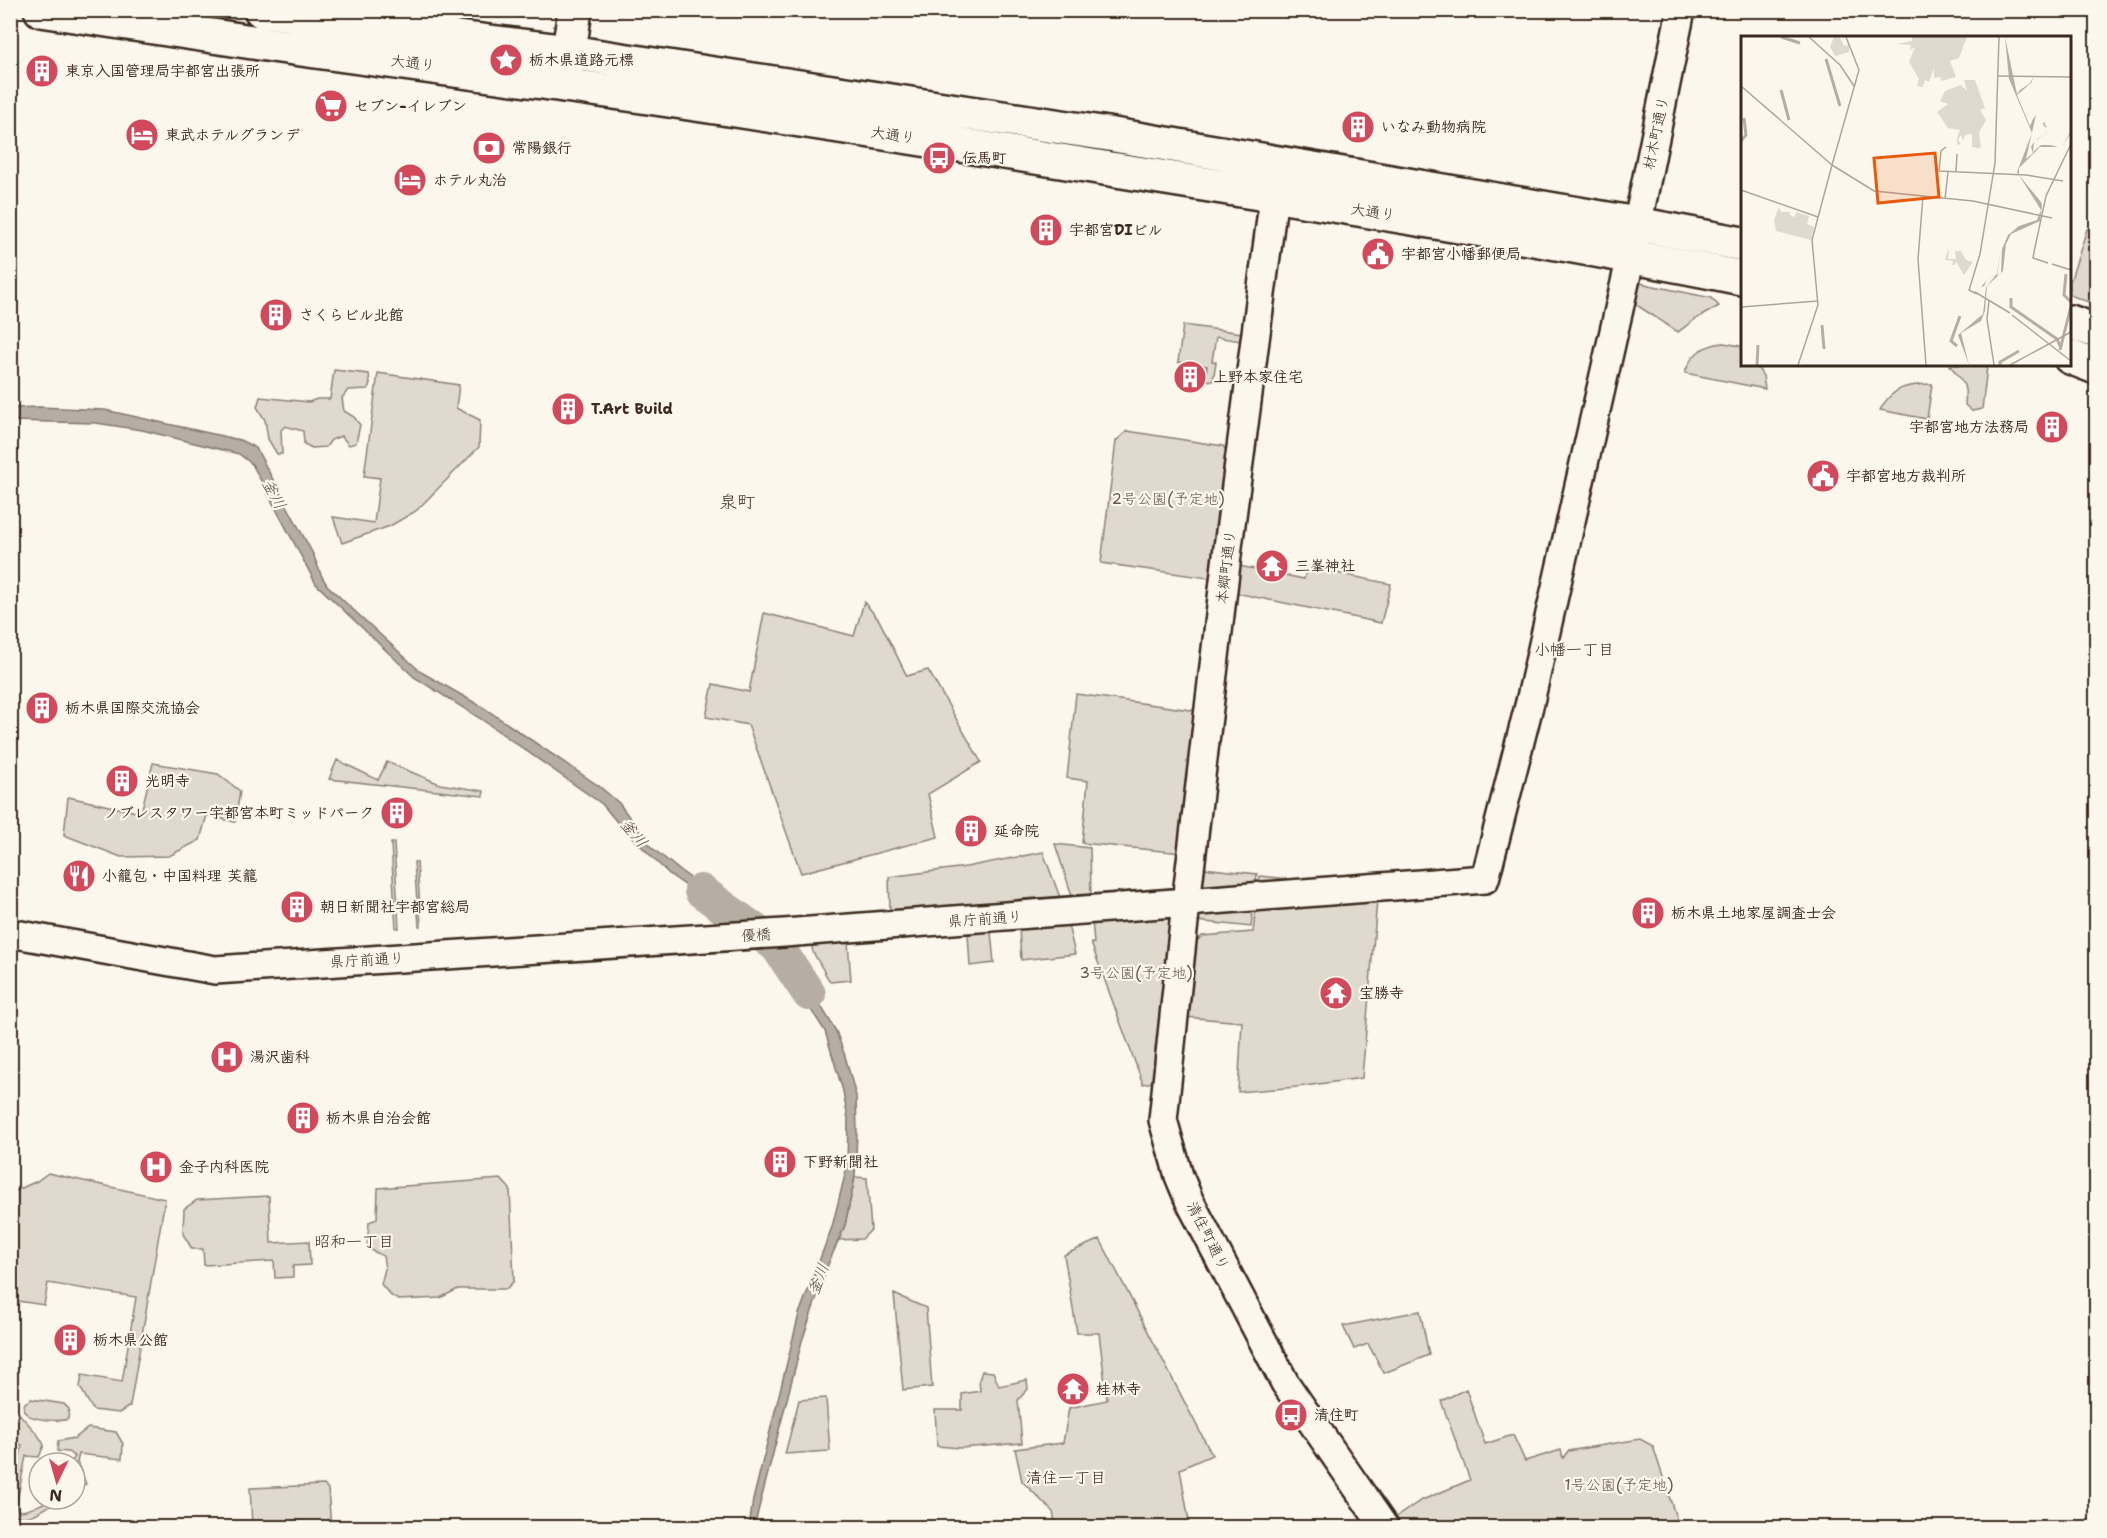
<svg xmlns="http://www.w3.org/2000/svg" width="2107" height="1538" font-family="'Shantell Sans','Klee One',sans-serif">
<rect width="100%" height="100%" fill="#fbf7ec"/>
<filter id="ink" filterUnits="userSpaceOnUse"><feTurbulence type="fractalNoise" baseFrequency=".0167" numOctaves="2"/><feDisplacementMap in="SourceGraphic" scale="12" xChannelSelector="R" yChannelSelector="G"/><feConvolveMatrix kernelMatrix="1 2 1 2 8 2 1 2 1" color-interpolation-filters="sRGB"/></filter>
<g filter="url(#ink)">
<path fill="#dfd9ce" stroke="#8d8276" stroke-width="1.5" d="M 2087,229 L 2096,231 L 2096,305 L 2070,295 L 2070,282 Z
M 1635,282 L 1711,298 L 1719,306 L 1694,320 L 1678,332 L 1635,304 L 1627,290 Z
M 1183,325 L 1242,333 L 1241,341 L 1216,337 L 1212,361 L 1216,362 L 1213,381 L 1205,380 L 1207,366 L 1178,362 Z
M 1724,343 L 1740,346 L 1742,349 L 1742,364 L 1756,365 L 1763,376 L 1765,389 L 1685,373 C 1691,353 1704,345 1724,343 Z
M 1950,365 L 1985,365 L 1987,367 L 1982,409 L 1972,411 L 1965,405 C 1967,381 1962,382 1950,365 Z
M 334,370 L 369,374 L 370,383 L 368,389 L 348,390 L 342,398 L 344,411 L 354,417 L 360,425 L 356,443 L 349,445 L 341,436 L 331,440 L 326,447 L 312,448 L 304,444 L 303,431 L 285,426 L 281,430 L 282,454 L 277,454 L 268,439 L 265,420 L 257,407 L 260,397 L 309,402 L 317,399 L 330,399 Z
M 378,373 L 459,385 L 456,408 L 480,420 L 479,447 L 416,511 L 390,526 L 342,543 L 333,517 L 374,523 L 380,478 L 364,476 Z
M 1932,384 L 1927,419 L 1880,410 C 1893,386 1907,385 1932,384 Z
M 1127,431 L 1223,446 L 1232,459 L 1215,579 L 1101,563 L 1116,441 Z
M 1239,566 L 1304,579 L 1307,567 L 1391,584 L 1381,623 L 1236,593 Z
M 864,602 L 879,620 L 907,676 L 928,670 L 981,762 L 928,794 L 938,837 L 801,873 L 748,725 L 706,717 L 713,684 L 749,692 L 764,613 L 854,636 Z
M 1076,694 L 1198,711 L 1182,853 L 1082,843 L 1088,781 L 1067,778 Z
M 337,760 L 378,780 L 387,762 L 440,784 L 484,791 L 483,796 L 329,779 Z
M 153,763 L 218,774 L 240,791 L 235,822 L 207,815 L 200,840 L 169,856 L 121,857 L 64,835 L 68,797 L 141,813 Z
M 391,843 L 394,843 L 399,928 L 396,928 Z
M 1055,844 L 1090,848 L 1091,898 L 1073,899 Z
M 1043,852 L 1061,900 L 890,910 L 889,877 L 966,867 Z
M 414,862 L 417,862 L 421,926 L 419,926 Z
M 1203,868 L 1257,874 L 1251,927 L 1197,921 Z
M 1260,876 L 1378,889 L 1362,1078 L 1297,1087 L 1238,1092 L 1242,1022 L 1186,1017 L 1193,945 L 1202,936 L 1253,932 Z
M 1174,916 L 1158,1081 L 1143,1084 L 1091,943 L 1094,943 L 1092,921 Z
M 1068,925 L 1075,954 L 1021,960 L 1019,928 Z
M 991,932 L 994,963 L 970,966 L 968,934 Z
M 848,942 L 851,980 L 830,982 L 813,952 L 811,943 Z
M 48,1173 L 165,1199 L 130,1406 L 119,1413 L 93,1410 L 80,1387 L 82,1375 L 122,1382 L 136,1297 L 48,1283 L 44,1305 L 11,1300 L 11,1193 L 37,1181 Z
M 855,1177 L 867,1178 L 871,1230 L 862,1239 L 839,1240 L 845,1225 Z
M 501,1179 L 510,1189 L 514,1281 L 506,1289 L 458,1289 L 440,1298 L 398,1300 L 390,1295 L 381,1284 L 385,1269 L 383,1256 L 367,1248 L 369,1222 L 377,1219 L 378,1188 Z
M 269,1196 L 271,1243 L 309,1241 L 310,1265 L 293,1266 L 293,1277 L 275,1278 L 274,1261 L 204,1265 L 203,1249 L 192,1249 L 183,1234 L 184,1209 L 197,1200 Z
M 1100,1239 L 1212,1455 L 1180,1469 L 1190,1527 L 1056,1527 L 1053,1512 L 1022,1481 L 1015,1449 L 1063,1443 L 1069,1408 L 1107,1400 L 1099,1333 L 1077,1333 L 1064,1255 Z
M 894,1294 L 926,1308 L 932,1387 L 903,1390 Z
M 1420,1311 L 1429,1355 L 1384,1373 L 1368,1344 L 1354,1349 L 1343,1326 Z
M 982,1371 L 993,1372 L 999,1386 L 1027,1380 L 1028,1389 L 1018,1400 L 1022,1443 L 961,1448 L 937,1446 L 935,1410 L 962,1410 L 962,1394 L 980,1391 L 979,1380 Z
M 1466,1389 L 1485,1444 L 1513,1435 L 1525,1461 L 1561,1450 L 1563,1458 L 1568,1451 L 1640,1439 L 1653,1446 L 1679,1527 L 1398,1528 L 1392,1520 L 1420,1501 L 1470,1480 L 1441,1401 Z
M 826,1398 L 830,1451 L 785,1454 L 799,1400 Z
M 31,1399 L 64,1404 L 69,1409 L 68,1419 C 61,1422 29,1420 25,1412 C 22,1409 24,1406 25,1403 Z
M 11,1404 L 14,1405 C 22,1422 36,1427 44,1445 L 39,1457 L 26,1456 L 16,1506 L 19,1511 C 37,1511 41,1499 60,1499 C 46,1507 25,1526 11,1512 L 11,1502 L 22,1445 L 11,1442 Z
M 88,1428 L 116,1432 L 123,1444 L 122,1459 L 79,1454 L 77,1462 L 86,1484 L 75,1490 L 75,1484 L 79,1482 L 75,1472 L 75,1463 L 71,1462 L 75,1457 L 68,1452 L 57,1451 L 58,1441 L 75,1438 Z
M 324,1485 L 328,1489 L 331,1527 L 229,1527 L 252,1525 L 250,1488 Z"/>
<path fill="#b6aea2" stroke="#85796d" stroke-width="1.5" d="M 40,407 L 105,410 L 240,440 L 256,448 L 313,554 L 322,577 L 327,585 L 348,605 L 421,672 L 484,708 L 599,786 L 619,803 L 651,847 L 678,869 L 700,885 L 722,896 L 750,919 L 735,920 L 669,874 L 617,822 L 602,804 L 481,719 L 414,677 L 316,584 L 252,464 L 239,454 L 142,430 L 96,423 L 11,421 L 11,408 Z
M 789,953 L 836,1031 L 845,1056 L 856,1096 L 857,1132 L 855,1177 L 845,1225 L 827,1267 L 802,1341 L 754,1527 L 749,1527 L 753,1500 L 799,1314 L 832,1227 L 847,1167 L 848,1119 L 843,1091 L 825,1031 L 775,955 Z"/>
<g fill="none" stroke-linecap="round" stroke-linejoin="round">
<path stroke="#b6aea2" stroke-width="34" d="M 701,891 L 777,946 L 809,994"/>
<defs>
<path id="tertiary" d="M 417,33 L 420,10
M 1285,179 L 1274,195 L 1228,547 L 1186,903 L 1163,1120 L 1179,1176 L 1189,1200 L 1285,1383 L 1385,1528
M 10,933 L 215,970 L 784,933 L 1485,879 L 1530,702 L 1631,256 L 1681,10"/>
<path id="primary" d="M 41,10 L 279,46 L 564,85
M 261,10 L 417,33 L 569,52"/>
<path id="trunk" d="M 575,10 L 564,85 C 744,110 924,139 1104,168 C 1317,202 1531,236 1742,278
M 569,52 L 1108,134 L 1637,224 L 1742,244
M 2070,322 L 2096,331
M 2070,357 L 2096,367"/>
</defs>
<use href="#tertiary" stroke="#3b2a1e" stroke-width="32"/>
<use href="#primary" stroke="#3b2a1e" stroke-width="38"/>
<use href="#trunk" stroke="#3b2a1e" stroke-width="38"/>
<use href="#tertiary" stroke="#fbf7ec" stroke-width="27"/>
<use href="#primary" stroke="#fbf7ec" stroke-width="33"/>
<use href="#trunk" stroke="#fbf7ec" stroke-width="33"/>
</g>
</g>
<defs>
<symbol id="sight-disc" viewBox="-11 -11 22 22"><circle r="9.5" fill="#d1495b" stroke="#fbf7ec"/><path d="M0-6L1.8-2.2L6-1.7L2.9 1.2L3.7 5.4L0 3.3L-3.7 5.4L-2.9 1.2L-6-1.7L-1.8-2.2Z" fill="#fff"/></symbol>
<symbol id="building-disc" viewBox="-11 -11 22 22"><circle r="9.5" fill="#d1495b" stroke="#fbf7ec"/><path d="M-4-6H4V6H1V3H-1V6H-4ZM-2.5-4.3h1.7v1.8h-1.7ZM.8-4.3h1.7v1.8H.8ZM-2.5-1h1.7V.8h-1.7ZM.8-1h1.7V.8H.8Z" fill="#fff"/></symbol>
<symbol id="supermarket-disc" viewBox="-11 -11 22 22"><circle r="9.5" fill="#d1495b" stroke="#fbf7ec"/><path d="M-6-5.5h2.5l.6 2H6L4.5 2H-2.5L-4.4-4H-6ZM-1.5 3.2a1.3 1.3 0 1 0 .1 0ZM3 3.2a1.3 1.3 0 1 0 .1 0Z" fill="#fff"/></symbol>
<symbol id="hotel-disc" viewBox="-11 -11 22 22"><circle r="9.5" fill="#d1495b" stroke="#fbf7ec"/><path d="M-6-4.5h1.5V1H6V5H4.5V3h-9V5H-6ZM-4 0a1.8 1.8 0 1 1 3.6 0ZM.5 0V-2.5h3Q6-2.5 6 0Z" fill="#fff"/></symbol>
<symbol id="bank-disc" viewBox="-11 -11 22 22"><circle r="9.5" fill="#d1495b" stroke="#fbf7ec"/><path d="M-6-4H6V4H-6ZM0-2.3a2.3 2.3 0 1 0 0 4.6a2.3 2.3 0 1 0 0-4.6Z" fill="#fff"/></symbol>
<symbol id="bus-disc" viewBox="-11 -11 22 22"><circle r="9.5" fill="#d1495b" stroke="#fbf7ec"/><path d="M-5-6H5V4H4V6H2V4H-2V6H-4V4H-5ZM-3.5-4V0h7V-4ZM-3.5 1.2v1.5H-2V1.2ZM2 1.2v1.5H3.5V1.2Z" fill="#fff"/></symbol>
<symbol id="civic-disc" viewBox="-11 -11 22 22"><circle r="9.5" fill="#d1495b" stroke="#fbf7ec"/><path d="M-.6-6.5H3V-4.5H.6V-3L4-1V1h2V6H-6V1h2V-1L-.6-3ZM-1.2 2.5V6h2.4V2.5Z" fill="#fff"/></symbol>
<symbol id="temple-disc" viewBox="-11 -11 22 22"><circle r="9.5" fill="#d1495b" stroke="#fbf7ec"/><path d="M0-6L5-2H3V0L6.5 2.5H4V6H1.5V3h-3V6H-4V2.5H-6.5L-3 0V-2H-5Z" fill="#fff"/></symbol>
<symbol id="restaurant-disc" viewBox="-11 -11 22 22"><circle r="9.5" fill="#d1495b" stroke="#fbf7ec"/><path d="M-5-6h1v4h1v-4h1v4h1v-4h1v5L-1.5 .5V6h-2V.5L-5-1ZM5-6V6H3V1.5H1.5Q1.5-4 5-6Z" fill="#fff"/></symbol>
<symbol id="hospital-disc" viewBox="-11 -11 22 22"><circle r="9.5" fill="#d1495b" stroke="#fbf7ec"/><path d="M-5-5h3v3.5h4V-5h3V5h-3V1.5h-4V5h-3Z" fill="#fff"/></symbol>
</defs>
<g fill-rule="evenodd">
<use href="#sight-disc" x="487" y="41" width="38" height="38"/>
<use href="#building-disc" x="23" y="52" width="38" height="38"/>
<use href="#supermarket-disc" x="312" y="87" width="38" height="38"/>
<use href="#building-disc" x="1339" y="108" width="38" height="38"/>
<use href="#hotel-disc" x="123" y="116" width="38" height="38"/>
<use href="#bank-disc" x="470" y="129" width="38" height="38"/>
<use href="#bus-disc" x="920" y="139" width="38" height="38"/>
<use href="#hotel-disc" x="391" y="161" width="38" height="38"/>
<use href="#building-disc" x="1027" y="211" width="38" height="38"/>
<use href="#civic-disc" x="1359" y="235" width="38" height="38"/>
<use href="#building-disc" x="257" y="296" width="38" height="38"/>
<use href="#building-disc" x="1171" y="358" width="38" height="38"/>
<use href="#building-disc" x="549" y="390" width="38" height="38"/>
<use href="#building-disc" x="2033" y="408" width="38" height="38"/>
<use href="#civic-disc" x="1804" y="457" width="38" height="38"/>
<use href="#temple-disc" x="1253" y="547" width="38" height="38"/>
<use href="#building-disc" x="23" y="689" width="38" height="38"/>
<use href="#building-disc" x="103" y="762" width="38" height="38"/>
<use href="#building-disc" x="378" y="794" width="38" height="38"/>
<use href="#building-disc" x="952" y="812" width="38" height="38"/>
<use href="#restaurant-disc" x="60" y="857" width="38" height="38"/>
<use href="#building-disc" x="278" y="888" width="38" height="38"/>
<use href="#building-disc" x="1629" y="894" width="38" height="38"/>
<use href="#temple-disc" x="1317" y="974" width="38" height="38"/>
<use href="#hospital-disc" x="208" y="1038" width="38" height="38"/>
<use href="#building-disc" x="284" y="1099" width="38" height="38"/>
<use href="#building-disc" x="761" y="1143" width="38" height="38"/>
<use href="#hospital-disc" x="137" y="1148" width="38" height="38"/>
<use href="#building-disc" x="51" y="1321" width="38" height="38"/>
<use href="#temple-disc" x="1054" y="1370" width="38" height="38"/>
<use href="#bus-disc" x="1272" y="1396" width="38" height="38"/>
</g>
<g text-anchor="middle" dominant-baseline="central" stroke-width="4.5" stroke-linejoin="round" paint-order="stroke">
<g font-size="15" font-weight="bold" fill="#3b2a1e" stroke="#fbf7ec" text-anchor="start">
<text x="529" y="60">栃木県道路元標</text>
<text x="65" y="71">東京入国管理局宇都宮出張所</text>
<text x="354" y="106">セブン-イレブン</text>
<text x="1381" y="127">いなみ動物病院</text>
<text x="165" y="135">東武ホテルグランデ</text>
<text x="512" y="148">常陽銀行</text>
<text x="962" y="158">伝馬町</text>
<text x="433" y="180">ホテル丸治</text>
<text x="1069" y="230">宇都宮DIビル</text>
<text x="1401" y="254">宇都宮小幡郵便局</text>
<text x="299" y="315">さくらビル北館</text>
<text x="1213" y="377">上野本家住宅</text>
<text x="591" y="409">T.Art Build</text>
<text x="2029" y="427" text-anchor="end">宇都宮地方法務局</text>
<text x="1846" y="476">宇都宮地方裁判所</text>
<text x="1295" y="566">三峯神社</text>
<text x="65" y="708">栃木県国際交流協会</text>
<text x="145" y="781">光明寺</text>
<text x="374" y="813" text-anchor="end">ノブレスタワー宇都宮本町ミッドパーク</text>
<text x="994" y="831">延命院</text>
<text x="102" y="876">小籠包・中国料理 芙籠</text>
<text x="320" y="907">朝日新聞社宇都宮総局</text>
<text x="1671" y="913">栃木県土地家屋調査士会</text>
<text x="1359" y="993">宝勝寺</text>
<text x="250" y="1057">湯沢歯科</text>
<text x="326" y="1118">栃木県自治会館</text>
<text x="803" y="1162">下野新聞社</text>
<text x="179" y="1167">金子内科医院</text>
<text x="93" y="1340">栃木県公館</text>
<text x="1096" y="1389">桂林寺</text>
<text x="1314" y="1415">清住町</text>
</g>
<g font-size="15" fill="#3b2a1e" stroke="#fbf7ec">
<text transform="translate(413 63) rotate(7)">大通り</text>
<text transform="translate(1656 133) rotate(-78)">材木町通り</text>
<text transform="translate(893 135) rotate(9)">大通り</text>
<text transform="translate(1373 212) rotate(9)">大通り</text>
<text transform="translate(1226 567) rotate(-83)">本郷町通り</text>
<text transform="translate(985 919) rotate(-4)">県庁前通り</text>
<text transform="translate(756 935) rotate(-4)">優橋</text>
<text transform="translate(367 960) rotate(-3)">県庁前通り</text>
<text transform="translate(1208 1236) rotate(63)">清住町通り</text>
</g>
<g font-size="15" fill="#64564a" stroke="#fbf7ec">
<text x="1168" y="499">2号公園(予定地)</text>
<text x="1136" y="973">3号公園(予定地)</text>
<text x="1619" y="1485">1号公園(予定地)</text>
</g>
<g font-size="16" font-style="italic" fill="#605246" stroke="#fbf7ec">
<text transform="translate(274 494) rotate(62)">釜川</text>
<text transform="translate(634 833) rotate(50)">釜川</text>
<text transform="translate(818 1279) rotate(-69)">釜川</text>
</g>
<g font-size="16" fill="#3b2a1e" stroke="#fbf7ec">
<text x="1574" y="649">小幡一丁目</text>
<text x="354" y="1241">昭和一丁目</text>
<text x="1066" y="1477">清住一丁目</text>
</g>
<g font-size="18" fill="#3b2a1e" stroke="#fbf7ec">
<text x="737" y="502">泉町</text>
</g>
</g>
<g transform="translate(1741 36)">
<rect width="330" height="330" fill="#fbf7ec"/>
<path d="M 93,1 L 99,1 L 103,10 L 108,9 L 108,16 L 94,20 L 89,11 ZM 171,1 L 226,1 L 218,22 L 209,25 L 215,41 L 200,45 L 199,41 L 193,42 L 193,48 L 193,32 L 188,46 L 184,44 L 182,51 L 176,50 L 178,43 L 168,26 L 174,11 L 169,14 L 170,9 L 156,8 L 171,5 ZM 223,44 L 234,44 L 244,72 L 239,74 L 245,84 L 238,97 L 240,111 L 230,116 L 237,112 L 231,111 L 231,98 L 224,99 L 222,105 L 220,99 L 217,104 L 220,108 L 216,109 L 216,102 L 219,94 L 207,92 L 196,76 L 207,68 L 199,65 L 204,55 L 220,49 L 226,55 ZM 38,171 L 40,176 L 49,176 L 49,179 L 54,181 L 55,176 L 68,180 L 66,188 L 73,191 L 70,204 L 35,195 L 33,184 ZM 207,214 L 208,214 L 207,223 L 215,223 L 214,215 L 220,215 L 225,224 L 232,226 L 223,239 L 215,226 L 213,229 L 211,229 L 212,225 L 204,224 Z" fill="#dfd9ce"/>
<path d="M 264,1 L 276,58 L 279,54 L 288,48 L 293,41 L 290,47 L 276,59 L 289,90 L 292,83 L 295,79 L 285,123 L 292,117 L 290,111 L 293,106 L 296,103 L 304,99 L 305,97 L 306,92 L 303,90 L 302,87 L 303,86 L 306,92 L 305,98 L 304,99 L 295,104 L 293,106 L 292,116 L 300,109 L 309,109 L 317,111 L 321,110 L 330,95 L 330,97 L 321,110 L 317,111 L 299,111 L 278,132 L 278,139 L 300,166 L 301,169 L 299,185 L 270,198 L 265,208 L 262,235 L 246,250 L 244,275 L 240,285 L 220,297 L 228,329 L 217,299 L 242,278 L 245,251 L 255,239 L 246,244 L 243,250 L 240,251 L 246,244 L 256,238 L 260,212 L 256,241 L 260,237 L 261,213 L 267,199 L 278,190 L 296,184 L 300,174 L 276,136 L 291,97 L 268,43 Z" fill="#b6aea2"/>
<path fill="none" stroke="#b6aea2" stroke-width="3" d="M 40,1 L 59,7M 85,23 L 99,70M 40,54 L 48,84M 0,105 L 5,99 L 3,82M 325,238 L 323,259 L 330,266M 270,262 L 270,271 L 316,303 L 320,312M 81,289 L 83,313M 216,310 L 210,305 L 219,280M 319,314 L 330,270M 16,329 L 17,309M 259,329 L 259,326 L 278,315"/>
<path fill="none" stroke="#aea59a" stroke-width="1.5" d="M 68,1 L 99,29 L 113,50M 256,40 L 330,41M 0,50 L 91,129 L 71,204 L 77,269 L 57,329M 205,111 L 200,115 L 198,135 L 285,139 L 322,145M 91,129 L 133,155 L 182,160 L 177,223 L 185,329M 91,129 L 118,34 L 105,1M 215,136 L 216,118M 0,154 L 77,181M 182,160 L 232,165 L 311,182M 204,163 L 207,136M 307,227 L 292,222 L 293,216 L 305,160 L 330,108M 311,228 L 330,234M 234,256 L 269,277M 236,258 L 228,254 L 239,218 L 254,127 L 258,1M 248,265 L 246,283 L 253,329M 0,271 L 77,265M 271,279 L 330,325M 269,329 L 330,296"/>
<path fill="#e8590c" fill-opacity="0.15" stroke="#e8590c" stroke-width="3" d="M 194,117 L 198,161 L 137,167 L 133,122 Z"/>
<rect width="330" height="330" fill="none" stroke="#3b2a1e" stroke-width="3"/>
</g>
<rect width="2107" height="1538" fill="none" stroke="#fbf7ec" stroke-width="36"/>
<rect x="18" y="18" width="2071" height="1502" fill="none" stroke="#3b2a1e" stroke-width="2" filter="url(#ink)"/>
<g transform="translate(57 1481) rotate(185)"><circle r="28" fill="#fbf7ec" stroke="#aea59a" stroke-width="1.5"/>
<path d="M0-4.5L10 22L0 15L-10 22Z" fill="#d1495b"/>
<text y="-9" font-size="16" font-weight="bold" text-anchor="middle" fill="#3b2a1e">N</text>
</g>
</svg>
